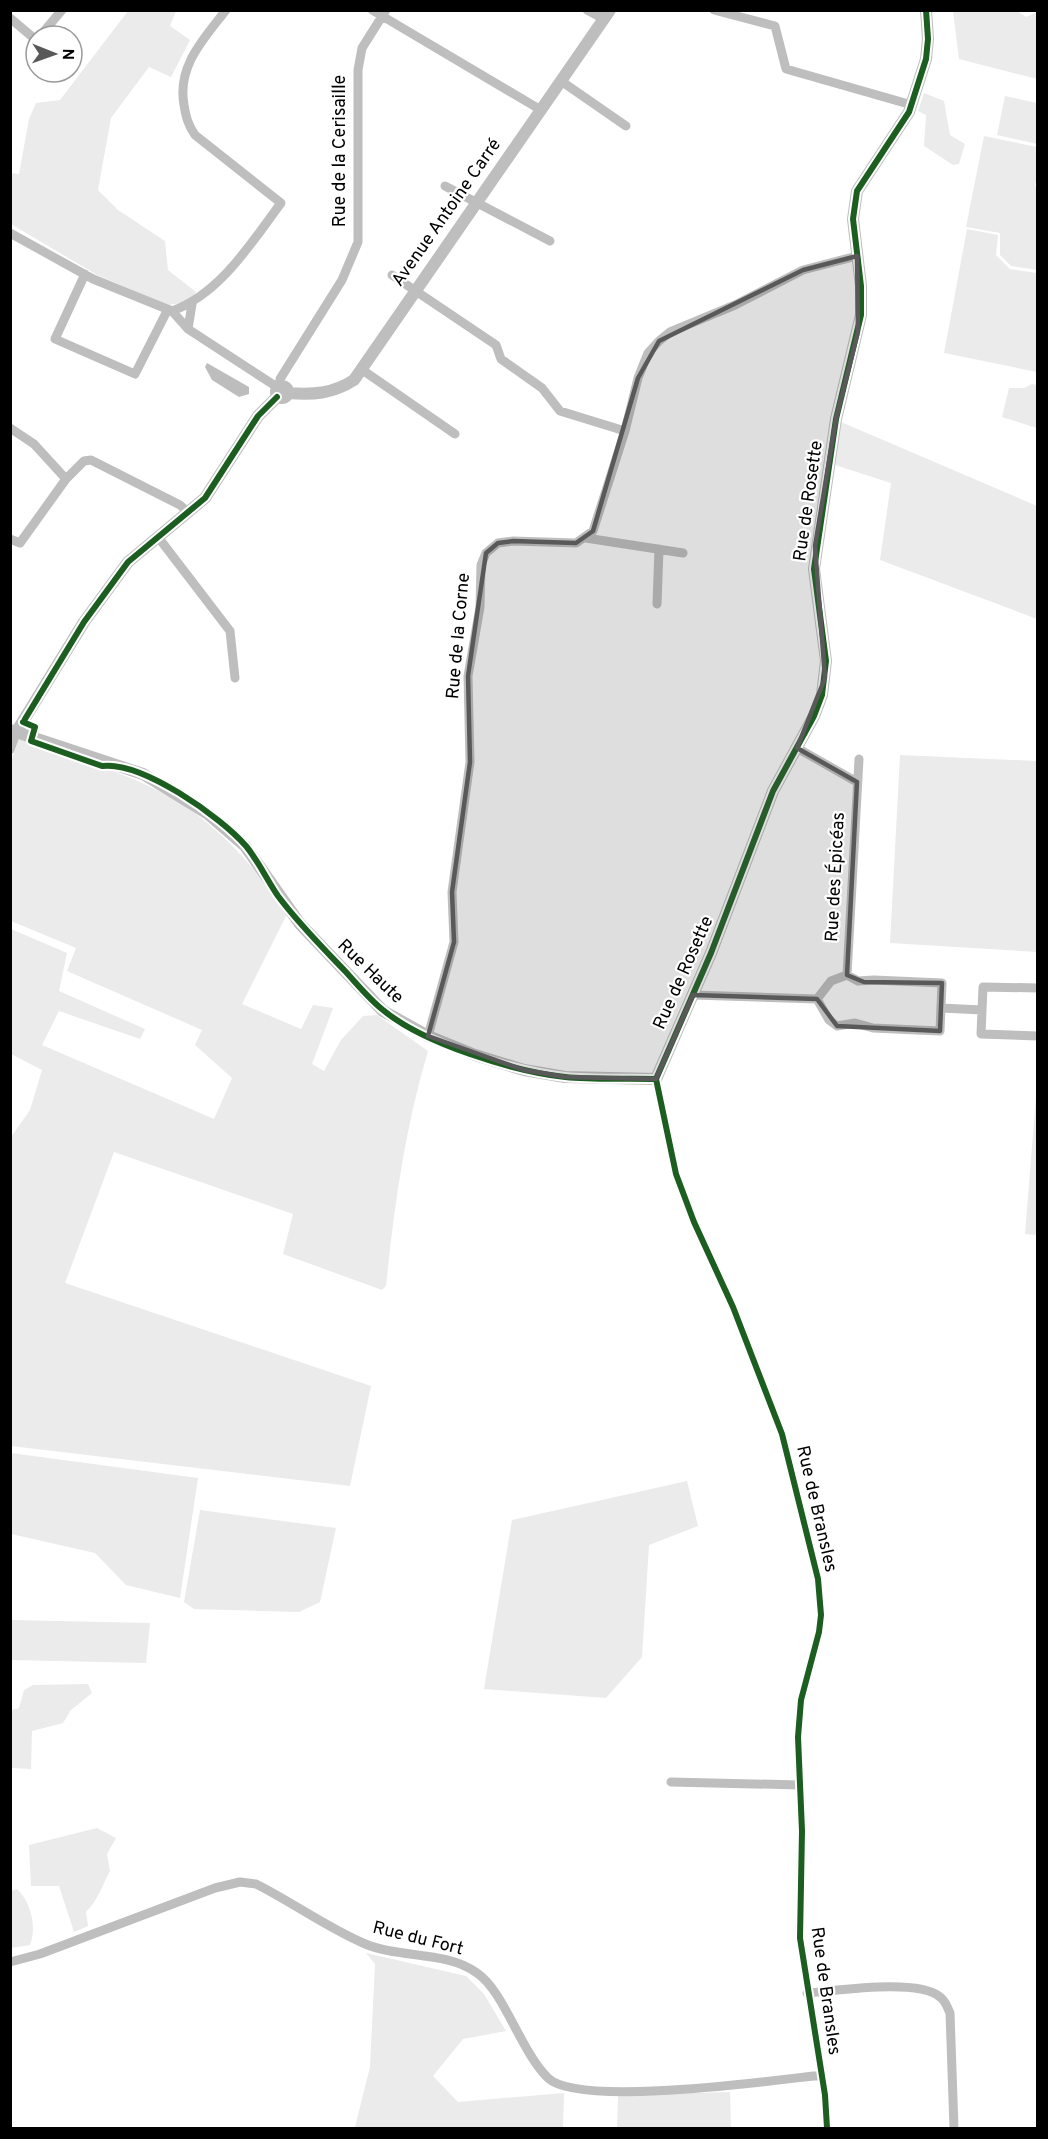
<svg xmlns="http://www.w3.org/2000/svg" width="1048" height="2139" font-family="Overpass,sans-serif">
<rect width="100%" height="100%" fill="#fff"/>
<path fill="#ebebeb" d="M 128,11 L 176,11 L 170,26 L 190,40 L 171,77 L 149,67 L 111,118 L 98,190 L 118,210 L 165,241 L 168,270 L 196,292 L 188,302 L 168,305 L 97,275 L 11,224 L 10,173 L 19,174 L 29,119 L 36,103 L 60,100 Z
M 953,11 L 1017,11 L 1026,17 L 1037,12 L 1037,79 L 959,59 Z
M 924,93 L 944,101 L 950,135 L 965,144 L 959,164 L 953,165 L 924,146 L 926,115 L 918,111 Z
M 1005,96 L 1037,103 L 1037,144 L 997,135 Z
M 984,136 L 1037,147 L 1037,176 L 1035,185 L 1038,191 L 1037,270 L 1011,266 L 1000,255 L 1000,233 L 966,227 Z
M 967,229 L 998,235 L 996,255 L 1010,269 L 1037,273 L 1037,372 L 944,353 Z
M 1032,384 L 1037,385 L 1037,428 L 1002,417 L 1009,388 L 1024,388 Z
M 841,422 L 1037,506 L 1037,619 L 880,560 L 891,483 L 835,465 Z
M 19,739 C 78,760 145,776 196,814 C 232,841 260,876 289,910 L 242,1004 L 301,1029 L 313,1005 L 333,1008 L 312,1064 L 324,1071 L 341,1040 L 363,1016 L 377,1015 L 428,1051 C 405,1128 394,1207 386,1286 L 382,1290 L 283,1254 L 293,1214 L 114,1152 L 65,1283 L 371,1386 L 350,1486 L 11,1446 L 11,1137 L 30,1110 L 42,1070 L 11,1054 L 11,929 L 67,953 L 59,991 L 145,1029 L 140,1039 L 59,1011 L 42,1045 L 214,1119 L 232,1078 L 195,1045 L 202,1030 L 67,971 L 76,948 L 11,921 L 10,764 Z
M 900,755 L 1037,761 L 1037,952 L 890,943 Z
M 1037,1084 L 1038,1084 L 1037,1235 L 1025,1234 Z
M 11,1453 L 198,1478 L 180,1598 L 126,1585 L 95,1553 L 11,1534 Z
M 687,1481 L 698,1526 L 649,1545 L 642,1657 L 606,1698 L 484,1689 L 512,1520 Z
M 200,1510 L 336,1528 L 320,1602 L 299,1612 L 194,1609 L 184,1602 Z
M 11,1620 L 150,1623 L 146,1663 L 11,1660 Z
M 88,1684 L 92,1693 L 71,1710 L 63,1723 L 32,1731 L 31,1769 L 11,1768 L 11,1710 L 19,1708 L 24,1690 L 33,1685 Z
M 97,1828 L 116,1838 L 107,1854 L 110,1871 C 102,1886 98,1900 86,1912 L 88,1926 L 74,1932 L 59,1886 L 31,1886 L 29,1845 Z
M 17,1889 C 31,1902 37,1927 30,1945 L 11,1948 L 11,1891 Z
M 366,1953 L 466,1976 L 484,1994 L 506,2031 L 463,2039 L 433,2076 L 458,2102 L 564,2093 L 563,2128 L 348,2128 L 355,2127 L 370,2067 L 375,1964 Z
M 730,2092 L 731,2128 L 617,2128 L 618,2095 Z"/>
<path fill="#bdbdbd" d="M 207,363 L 249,387 L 249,394 L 239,397 L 212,380 L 205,367 Z"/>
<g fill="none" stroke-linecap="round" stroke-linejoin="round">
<path stroke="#bebebe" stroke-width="9" d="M 372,10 L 541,110
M 587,10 L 604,19
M 714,10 L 775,26 L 786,69 L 912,105
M 10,18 L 36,40
M 40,36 L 62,10
M 561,81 L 626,126
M 445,186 L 550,241
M 10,233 L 93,279 L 172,311 L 188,329 L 277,387
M 85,274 L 55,339 L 135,374 L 168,309
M 392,275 L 496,345 L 501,359 L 542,388 L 560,411 L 625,431
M 172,311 C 220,294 252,242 281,203 L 195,135 C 188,125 186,117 184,105 C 177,66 203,40 226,10
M 188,329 L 192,304
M 361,369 L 455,434
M 280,386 L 280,379 L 342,280 L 358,242 L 358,70 L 362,48 L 386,10
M 10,428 L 34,444 L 66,479
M 158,537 L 230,631 L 235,678
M 586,538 L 683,553
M 10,539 L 20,543 L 66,479 L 84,461 L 91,460 L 180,505 L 189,513
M 657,604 L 659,549
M 797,748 L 857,782
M 10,750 L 17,731
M 847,975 L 858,981 L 874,980 L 942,983 L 940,1031 L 873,1028 L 855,1023 L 837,1026 L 829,1020 L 817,999 L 831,981 Z
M 847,975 L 859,759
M 1038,988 L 983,987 L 981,1034 L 1038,1036
M 693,995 L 817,999
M 941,1008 L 982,1010
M 428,1036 L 454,942 L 452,892 L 470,762 L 468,676 L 480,607 L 481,565 L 486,553 L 498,543 L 513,541 L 576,543 L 593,531 L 625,431 L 638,378 L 648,353 L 659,341 L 670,332 L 735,305 L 803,270 L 857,256
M 656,1079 L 676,1174 L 694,1222 L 733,1307 L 782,1434 L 818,1579 L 821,1615 L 819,1632 L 801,1700 L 798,1737 L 802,1831 L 800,1938 L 825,2095 L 827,2128
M 671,1782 L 800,1785
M 10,1962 L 40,1954 L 215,1888 L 240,1882 L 256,1884 C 292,1902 326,1927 363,1943 C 399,1959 445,1950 477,1973 C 504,1991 521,2052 548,2078 C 579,2108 775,2080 822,2075
M 807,1993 C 836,1991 918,1978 940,1997 C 946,2001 947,2007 950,2013 L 954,2128"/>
<path stroke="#bebebe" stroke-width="12" d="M276 392a6 6 0 1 1 12 0a6 6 0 1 1-12 0Z
M 288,393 C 313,395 332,394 354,380 L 610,10
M 10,730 L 143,774 L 208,814 L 245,846 L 300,924 L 383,1011 L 428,1036 L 475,1055 L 524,1070 L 565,1077 L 656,1079 L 711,953 L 773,791 L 814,716 L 822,695 L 826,661 L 814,569 L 836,419 L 861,315 L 861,286 L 853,219 L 857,191 L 909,112 L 926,59 L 928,39 L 926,10
M 17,731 L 84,622 L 128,562 L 205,498 L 258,416 L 277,397"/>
<defs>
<path id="cycleway" d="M 25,719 L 84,622 L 128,562 L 205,498 L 258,416 L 277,397
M 23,722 L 35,727 L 31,741 L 102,766 C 142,761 221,817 246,846 C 259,862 267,880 278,896 C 298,923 322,947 345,971 C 357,984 369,999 383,1010 C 424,1044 513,1071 565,1077 C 595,1080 626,1078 656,1079
M 656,1079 L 711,953 L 773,791 L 814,716 L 822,695 L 826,661 L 814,569 L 836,419 L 861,315 L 861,286 L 853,219 L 857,191 L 909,112 L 926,59 L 928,39 L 926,10
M 656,1079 L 676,1174 L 694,1222 L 733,1307 L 782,1434 L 818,1579 L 821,1615 L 819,1632 L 801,1700 L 798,1737 L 802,1831 L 800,1938 L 825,2095 L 827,2128"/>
</defs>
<use href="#cycleway" stroke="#fff" stroke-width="10"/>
<use href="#cycleway" stroke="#1b5e20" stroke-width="6"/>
</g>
<path fill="#595959" fill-opacity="0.2" stroke="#595959" stroke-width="4.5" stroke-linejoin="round" d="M 857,256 L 858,332 L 836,419 L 815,546 L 825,678 L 797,748 L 857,782 L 847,975 L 864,982 L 942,983 L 940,1031 L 837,1026 L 817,999 L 693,995 L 656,1079 L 565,1077 L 524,1070 L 428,1036 L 454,942 L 452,892 L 470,762 L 468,676 L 486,553 L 498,543 L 513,541 L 576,543 L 593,531 L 638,378 L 659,341 L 803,270 Z"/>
<g text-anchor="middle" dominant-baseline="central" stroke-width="4.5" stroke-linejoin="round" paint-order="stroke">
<g font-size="18" fill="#000" stroke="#fff">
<text transform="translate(340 151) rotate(-90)">Rue de la Cerisaille</text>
<text transform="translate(447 213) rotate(-55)">Avenue Antoine Carré</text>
<text transform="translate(809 501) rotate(-82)">Rue de Rosette</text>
<text transform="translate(459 636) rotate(-85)">Rue de la Corne</text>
<text transform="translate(836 877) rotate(-87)">Rue des Épicéas</text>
<text transform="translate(370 972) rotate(44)">Rue Haute</text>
<text transform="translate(684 973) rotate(-66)">Rue de Rosette</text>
<text transform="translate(816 1509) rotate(77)">Rue de Bransles</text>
<text transform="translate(418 1939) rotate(14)">Rue du Fort</text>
<text transform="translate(825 1991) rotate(82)">Rue de Bransles</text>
</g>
</g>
<rect width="1048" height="2139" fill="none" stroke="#000000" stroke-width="24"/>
<g transform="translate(54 54) rotate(91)"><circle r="28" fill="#ffffff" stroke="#999999" stroke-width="1.5"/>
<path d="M0-4.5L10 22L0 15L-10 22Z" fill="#595959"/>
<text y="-9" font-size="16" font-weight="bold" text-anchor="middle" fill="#000000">N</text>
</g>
</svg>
